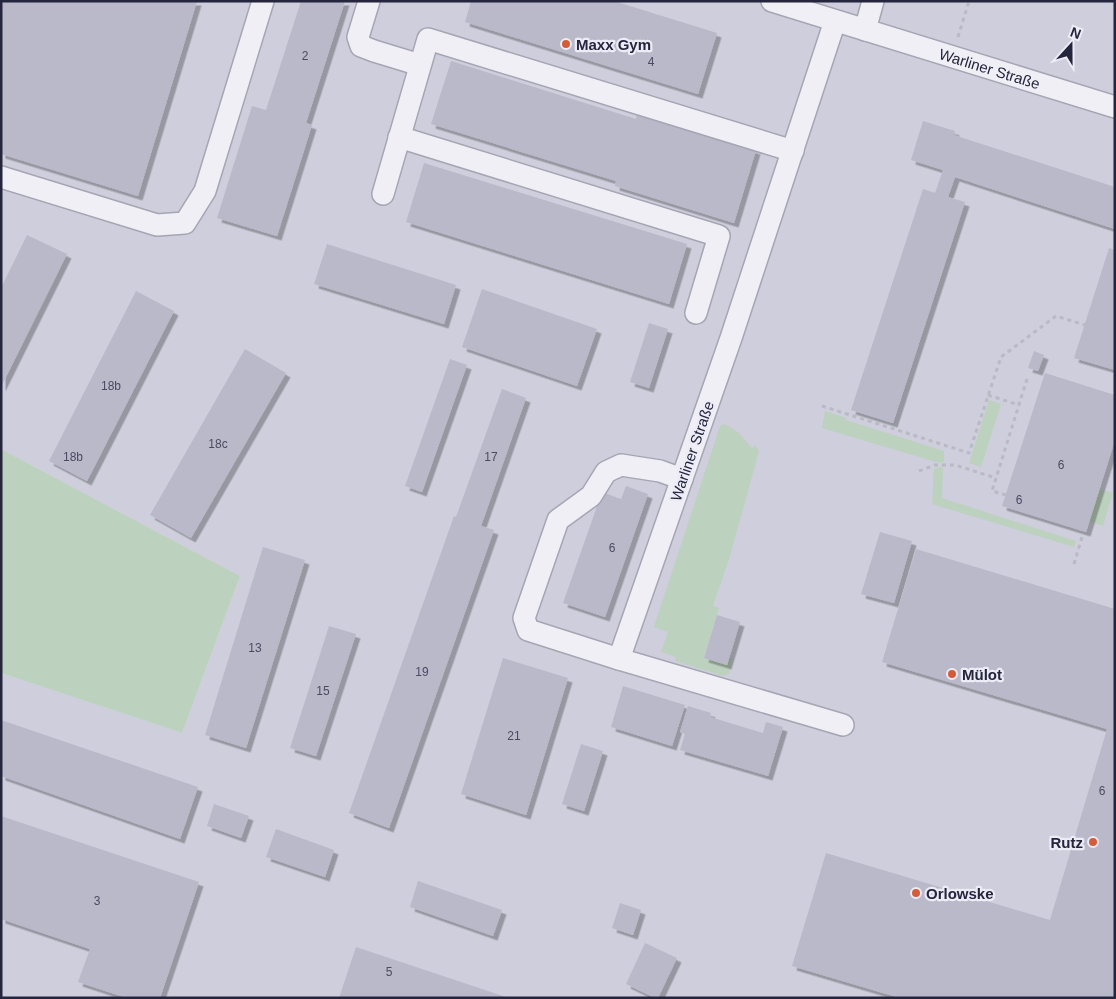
<svg xmlns="http://www.w3.org/2000/svg" width="1116" height="999" font-family="Arial,sans-serif">
<defs>
<filter id="shadow"><feDropShadow dx="4.5" dy="4.5" stdDeviation="0" flood-color="#0004"/></filter>
</defs>
<rect width="100%" height="100%" fill="#dcdce7"/>
<path fill="#cecedc" d="M 1,1 L 1115,1 L 1115,998 L 1,998 L 1,673 L 182,733 L 240,576 L 1,449 Z"/>
<path fill="#bdd1bf" d="M 989,400 L 1001,404 L 981,467 L 969,463 Z
M 825,411 L 846,418 L 846,420 L 944,451 L 944,461 L 942,463 L 936,462 L 822,428 Z
M 725,424 L 739,433 L 752,448 L 755,445 L 759,451 L 730,556 L 713,606 L 719,608 L 704,657 L 727,664 L 729,657 L 733,658 L 729,674 L 723,676 L 675,661 L 676,657 L 661,652 L 668,632 L 654,627 L 720,426 Z
M 1,449 L 240,576 L 182,733 L 1,673 Z
M 940,467 L 943,468 L 942,498 L 1076,541 L 1074,547 L 932,504 L 934,469 Z
M 1099,489 L 1113,493 L 1103,526 L 1089,521 Z"/>
<path fill="#b9b9ca" filter="url(#shadow)" d="M 1,1 L 197,1 L 138,196 L 1,154 Z
M 301,1 L 345,1 L 306,123 L 312,125 L 277,236 L 217,218 L 252,106 L 266,110 Z
M 471,1 L 614,1 L 717,33 L 698,94 L 465,22 Z
M 451,61 L 636,119 L 637,114 L 756,150 L 734,223 L 615,186 L 616,181 L 431,124 Z
M 923,121 L 955,131 L 954,135 L 1115,187 L 1115,229 L 955,177 L 948,197 L 965,202 L 893,423 L 851,410 L 923,189 L 935,193 L 943,170 L 911,160 Z
M 424,163 L 687,244 L 669,304 L 406,222 Z
M 27,235 L 67,254 L 1,387 L 1,288 Z
M 327,244 L 456,285 L 444,324 L 314,284 Z
M 1109,248 L 1115,250 L 1115,370 L 1074,358 Z
M 482,289 L 597,329 L 577,386 L 462,347 Z
M 136,291 L 174,311 L 87,481 L 49,461 Z
M 649,323 L 668,329 L 649,388 L 630,382 Z
M 245,349 L 286,373 L 191,538 L 150,515 Z
M 1034,351 L 1044,355 L 1038,371 L 1028,368 Z
M 450,359 L 467,365 L 422,492 L 405,486 Z
M 1045,373 L 1115,395 L 1115,440 L 1086,532 L 1002,506 Z
M 502,389 L 526,398 L 481,526 L 494,530 L 389,828 L 349,813 L 454,516 L 456,517 Z
M 626,486 L 648,494 L 605,617 L 563,603 L 602,492 L 621,499 Z
M 880,532 L 912,541 L 894,603 L 861,594 Z
M 263,547 L 305,560 L 246,748 L 205,735 Z
M 916,549 L 1115,609 L 1115,998 L 900,998 L 792,966 L 826,853 L 1050,920 L 1107,729 L 882,662 Z
M 717,615 L 740,622 L 727,665 L 704,658 Z
M 329,626 L 356,634 L 316,756 L 290,748 Z
M 503,658 L 568,678 L 526,815 L 461,794 Z
M 623,686 L 685,705 L 672,746 L 611,727 Z
M 688,706 L 711,713 L 710,717 L 763,733 L 766,722 L 783,727 L 768,776 L 680,750 L 685,734 L 680,732 Z
M 1,720 L 198,787 L 180,839 L 1,776 Z
M 581,744 L 603,751 L 584,811 L 562,804 Z
M 214,804 L 249,816 L 241,838 L 207,826 Z
M 1,816 L 199,882 L 160,998 L 127,998 L 78,982 L 90,949 L 1,919 Z
M 276,829 L 334,850 L 325,877 L 266,857 Z
M 418,881 L 502,910 L 493,936 L 410,907 Z
M 620,903 L 641,910 L 633,935 L 612,928 Z
M 645,943 L 677,958 L 658,998 L 655,998 L 626,984 Z
M 356,947 L 506,997 L 506,998 L 339,998 Z"/>
<g fill="none" stroke-linecap="round" stroke-linejoin="round">
<defs>
<g id="minor">
<path d="M 369,1 L 358,37 L 361,46 L 374,51 L 420,65"/>
<path id="s1" d="M 772,1 L 1115,107"/>
<path d="M 835,21 L 731,338 L 619,659 L 843,725"/>
<path d="M 865,30 L 873,1"/>
<path d="M 399,137 L 719,236 L 696,313"/>
<path d="M 1,177 L 157,225 L 185,223 L 205,191 L 263,1"/>
<path d="M 383,194 L 428,39 L 793,151"/>
<path d="M 619,659 L 528,630 L 524,618 L 558,520 L 591,496 L 606,472 L 621,465 L 660,471 L 682,479"/>
</g>
</defs>
<use href="#minor" stroke="#a5a5b4" stroke-width="24"/>
<path stroke="#babac5" stroke-width="3" stroke-dasharray="4 4" stroke-linecap="butt" d="M 958,37 L 969,1
M 988,395 L 1019,405
M 822,406 L 969,453 L 1001,357 L 1056,316 L 1085,325
M 919,471 L 935,465 L 955,465 L 996,478
M 1006,495 L 992,491 L 1027,379
M 1074,564 L 1082,537"/>
<use href="#minor" stroke="#efeff5" stroke-width="21"/>
</g>
<g fill="#d45c39" stroke="#ebecf5" stroke-width="2">
<circle cx="566" cy="44" r="5"/>
<circle cx="952" cy="674" r="5"/>
<circle cx="1093" cy="842" r="5"/>
<circle cx="916" cy="893" r="5"/>
</g>
<g text-anchor="middle" dominant-baseline="central" stroke-width="4.5" stroke-linejoin="round" paint-order="stroke">
<g font-size="12" fill="#4a4a61">
<text x="305" y="56">2</text>
<text x="651" y="62">4</text>
<text x="111" y="386">18b</text>
<text x="218" y="444">18c</text>
<text x="73" y="457">18b</text>
<text x="491" y="457">17</text>
<text x="1061" y="465">6</text>
<text x="1019" y="500">6</text>
<text x="612" y="548">6</text>
<text x="255" y="648">13</text>
<text x="422" y="672">19</text>
<text x="323" y="691">15</text>
<text x="514" y="736">21</text>
<text x="1102" y="791">6</text>
<text x="97" y="901">3</text>
<text x="389" y="972">5</text>
</g>
<g font-size="15" font-weight="bold" fill="#25253e" stroke="#ebecf5" text-anchor="start">
<text x="576" y="44">Maxx Gym</text>
<text x="962" y="674">Mülot</text>
<text x="1083" y="842" text-anchor="end">Rutz</text>
<text x="926" y="893">Orlowske</text>
</g>
<g font-size="15" fill="#25253e" stroke="#ebecf5">
<text stroke="none"><textPath href="#s1" startOffset="228">Warliner Straße</textPath></text>
<text transform="translate(692 451) rotate(-71)">Warliner Straße</text>
</g>
</g>
<rect width="1116" height="999" fill="none" stroke="#25253e" stroke-width="5"/>
<g transform="translate(1071 45) rotate(21)" stroke="#ebecf5" stroke-width="4" paint-order="stroke">
<path d="M0-4L9 19L0 12L-9 19Z" fill="#25253e"/>
<text y="-8" font-size="14" font-weight="bold" text-anchor="middle" fill="#25253e">N</text>
</g>
</svg>
